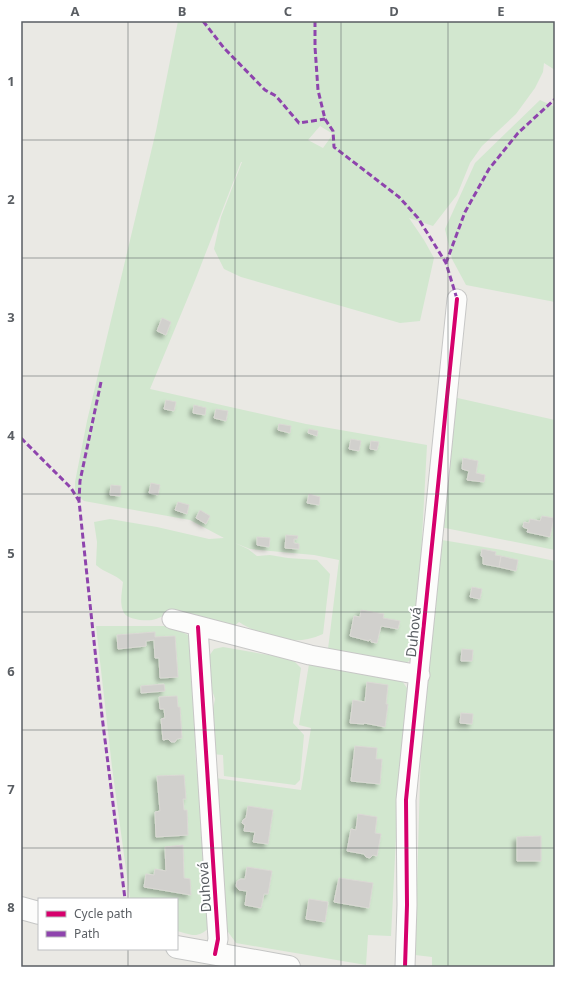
<svg xmlns="http://www.w3.org/2000/svg" width="576" height="988" font-family="'Noto Sans',sans-serif">
<defs>
<filter id="shadow"><feDropShadow dx="-3.5" dy="3.5" stdDeviation="2" flood-color="#0004"/></filter>
</defs>
<rect width="100%" height="100%" fill="#eae9e4"/>
<path fill="#d2e7cf" fill-rule="evenodd" d="M 178,21 L 555,21 L 555,70 L 544,63 L 543,72 L 535,88 L 516,114 L 482,146 L 470,163 L 457,195 L 433,226 L 409,218 L 424,240 L 434,258 L 420,321 L 400,323 L 241,277 L 224,269 L 214,249 L 221,217 L 242,162 L 241,162 L 196,278 L 150,389 L 306,424 L 427,445 L 420,575 L 412,659 L 406,663 L 328,649 L 339,560 L 314,555 L 250,549 L 235,543 L 248,549 L 257,556 L 270,555 L 288,558 L 317,560 L 330,574 L 323,634 C 318,636 313,638 308,639 C 286,644 258,634 239,622 L 232,628 L 173,610 C 168,613 162,617 156,619 C 149,622 128,620 124,613 C 119,604 122,592 123,582 C 115,574 105,573 96,565 L 97,542 L 94,522 L 110,519 L 157,527 L 209,539 L 224,538 L 190,520 L 84,501 L 75,493 L 75,482 L 87,421 L 156,131 ZM 320,126 L 333,134 L 323,148 L 308,140 Z
M 540,100 L 555,107 L 555,302 L 466,285 L 452,259 L 445,229 L 475,163 Z
M 453,397 L 555,420 L 555,550 L 440,527 Z
M 442,540 L 502,550 L 555,561 L 555,967 L 432,967 L 432,957 L 415,955 L 421,746 Z
M 96,626 L 170,626 L 190,636 L 197,746 L 195,749 L 197,774 L 199,776 L 210,927 C 197,939 193,935 177,931 L 177,899 L 130,899 L 112,767 Z
M 223,647 L 286,658 L 295,662 L 301,668 L 293,723 L 304,735 L 300,780 L 295,785 L 224,776 L 223,755 L 212,754 L 212,714 L 215,699 L 210,684 L 209,656 L 214,649 Z
M 309,664 L 321,667 L 323,665 L 400,678 L 409,691 L 398,797 L 391,936 L 368,935 L 366,965 L 236,943 L 226,929 L 215,778 L 301,790 L 311,728 L 299,725 Z"/>
<path fill="#d1d0cd" stroke="#dad8d4" filter="url(#shadow)" d="M 162,318 L 171,322 L 166,335 L 157,331 Z
M 166,400 L 176,402 L 174,411 L 164,409 Z
M 194,405 L 206,408 L 205,415 L 193,413 Z
M 216,409 L 228,411 L 226,421 L 214,418 Z
M 279,424 L 291,426 L 290,433 L 278,430 Z
M 309,429 L 318,431 L 317,436 L 308,433 Z
M 351,439 L 361,441 L 359,451 L 349,449 Z
M 371,441 L 379,442 L 377,450 L 370,449 Z
M 463,458 L 478,461 L 476,473 L 485,475 L 484,482 L 467,480 L 469,471 L 462,469 Z
M 151,483 L 160,485 L 158,495 L 149,493 Z
M 111,485 L 121,486 L 120,496 L 110,495 Z
M 309,494 L 320,497 L 319,505 L 307,503 Z
M 178,502 L 189,505 L 187,514 L 175,510 Z
M 200,510 L 210,516 L 206,524 L 196,518 Z
M 542,516 L 554,518 L 550,537 L 527,532 L 528,529 L 523,527 L 524,522 L 529,523 L 530,519 L 540,521 Z
M 286,535 L 298,536 L 297,539 L 294,539 L 294,543 L 299,544 L 299,549 L 285,548 Z
M 257,537 L 270,538 L 269,547 L 257,545 Z
M 482,549 L 496,552 L 495,555 L 501,556 L 499,567 L 483,564 L 483,557 L 481,556 Z
M 501,556 L 518,560 L 516,571 L 499,567 Z
M 472,587 L 482,589 L 480,599 L 470,597 Z
M 361,610 L 384,614 L 383,618 L 400,621 L 398,629 L 381,626 L 377,643 L 371,642 L 371,640 L 370,639 L 369,641 L 350,636 L 354,616 L 360,617 Z
M 155,632 L 155,637 L 175,636 L 178,677 L 160,678 L 159,658 L 155,658 L 154,640 L 146,641 L 146,646 L 118,649 L 117,635 Z
M 462,649 L 473,650 L 472,661 L 461,661 Z
M 367,682 L 388,685 L 386,704 L 388,704 L 385,727 L 364,723 L 364,724 L 350,723 L 353,700 L 365,702 Z
M 164,684 L 165,691 L 141,693 L 141,686 Z
M 177,696 L 178,707 L 180,707 L 182,738 L 177,739 L 175,742 L 171,742 L 168,739 L 163,740 L 161,719 L 165,718 L 164,709 L 160,709 L 159,697 Z
M 461,713 L 473,714 L 472,724 L 460,723 Z
M 355,746 L 377,748 L 376,759 L 382,759 L 380,784 L 351,781 Z
M 184,775 L 186,799 L 183,799 L 184,810 L 187,810 L 188,835 L 156,837 L 155,812 L 160,811 L 157,776 Z
M 248,806 L 273,810 L 268,844 L 253,842 L 255,832 L 244,831 L 245,825 L 242,823 L 243,820 L 246,818 Z
M 358,814 L 377,817 L 375,833 L 381,834 L 377,856 L 373,855 L 370,858 L 366,857 L 364,854 L 347,851 L 351,829 L 356,830 Z
M 541,836 L 541,861 L 517,861 L 517,837 Z
M 183,845 L 184,878 L 190,879 L 191,895 L 144,887 L 146,874 L 154,875 L 155,869 L 166,871 L 165,847 Z
M 247,867 L 272,871 L 268,894 L 264,894 L 261,908 L 245,905 L 247,891 L 239,890 L 236,886 L 237,881 L 241,879 L 245,879 Z
M 339,878 L 373,883 L 369,908 L 334,902 Z
M 309,899 L 328,902 L 325,922 L 306,919 Z"/>
<g fill="none" stroke-linecap="round" stroke-linejoin="round">
<defs>
<path id="street" d="M 172,619 L 310,655 L 420,675
M 198,627 L 218,939 L 215,954
M 405,967 L 407,905 L 406,800 L 457,299"/>
<path id="secondary" d="M 21,908 L 39,913
M 177,947 L 289,967"/>
</defs>
<use href="#street" stroke="#c7c7c6" stroke-width="21"/>
<use href="#secondary" stroke="#c5c6c5" stroke-width="24"/>
<use href="#street" stroke="#fcfcfb" stroke-width="19"/>
<use href="#secondary" stroke="#fcfcfb" stroke-width="22"/>
<path stroke="#8e44ad" stroke-width="3" stroke-dasharray="6 3" stroke-linecap="butt" d="M 203,21 L 224,48 L 265,90 L 276,96 L 299,123 L 325,119
M 315,21 L 315,47 L 318,90 L 325,119 L 333,131 L 334,147 L 399,197 L 418,218 L 446,263 L 457,299
M 446,263 L 465,212 L 489,169 L 518,133 L 555,99
M 101,382 L 80,481 L 79,501 L 102,716 L 125,899
M 21,438 L 71,488 L 79,501"/>
<defs>
<path id="cycleway" d="M 198,627 L 218,939 L 215,954
M 405,967 L 407,905 L 406,800 L 457,299"/>
</defs>
<use href="#cycleway" stroke="#fff" stroke-width="6"/>
<use href="#cycleway" stroke="#d6006c" stroke-width="4"/>
</g>
<path fill="none" stroke="#5a5e63" stroke-width="1" stroke-opacity="0.55" d="M 128,21 L 128,899M 235,21 L 235,967M 341,21 L 341,967M 448,21 L 448,967M 21,140 L 555,140M 21,258 L 555,258M 21,376 L 555,376M 21,494 L 555,494M 21,612 L 555,612M 21,730 L 555,730M 21,848 L 555,848M 128,949 L 128,967"/>
<g text-anchor="middle" dominant-baseline="central" stroke-width="4" stroke-linejoin="round" paint-order="stroke">
<g font-size="14" fill="#5a5e63" stroke="#fff">
<text transform="translate(413 632) rotate(-84)">Duhová</text>
<text transform="translate(204 887) rotate(-94)">Duhová</text>
</g>
</g>
<rect width="576" height="988" fill="none" stroke="#ffffff" stroke-width="44"/>
<rect x="38" y="898" width="140" height="52" fill="#ffffff" stroke="#bdbfc1"/>
<rect x="46" y="911" width="20" height="6" fill="#d6006c" stroke="#bdbfc1"/>
<text x="74" y="918" font-size="12" fill="#5a5e63">Cycle path</text>
<rect x="46" y="931" width="20" height="6" fill="#8e44ad" stroke="#bdbfc1"/>
<text x="74" y="938" font-size="12" fill="#5a5e63">Path</text>
<rect x="22" y="22" width="532" height="944" fill="none" stroke="#5a5e63" stroke-width="1.5"/>
<g font-size="13" text-anchor="middle" font-weight="bold" fill="#5a5e63">
<text x="75" y="16">A</text>
<text x="182" y="16">B</text>
<text x="288" y="16">C</text>
<text x="394" y="16">D</text>
<text x="501" y="16">E</text>
<text x="11" y="86">1</text>
<text x="11" y="204">2</text>
<text x="11" y="322">3</text>
<text x="11" y="440">4</text>
<text x="11" y="558">5</text>
<text x="11" y="676">6</text>
<text x="11" y="794">7</text>
<text x="11" y="912">8</text>
</g>
</svg>
